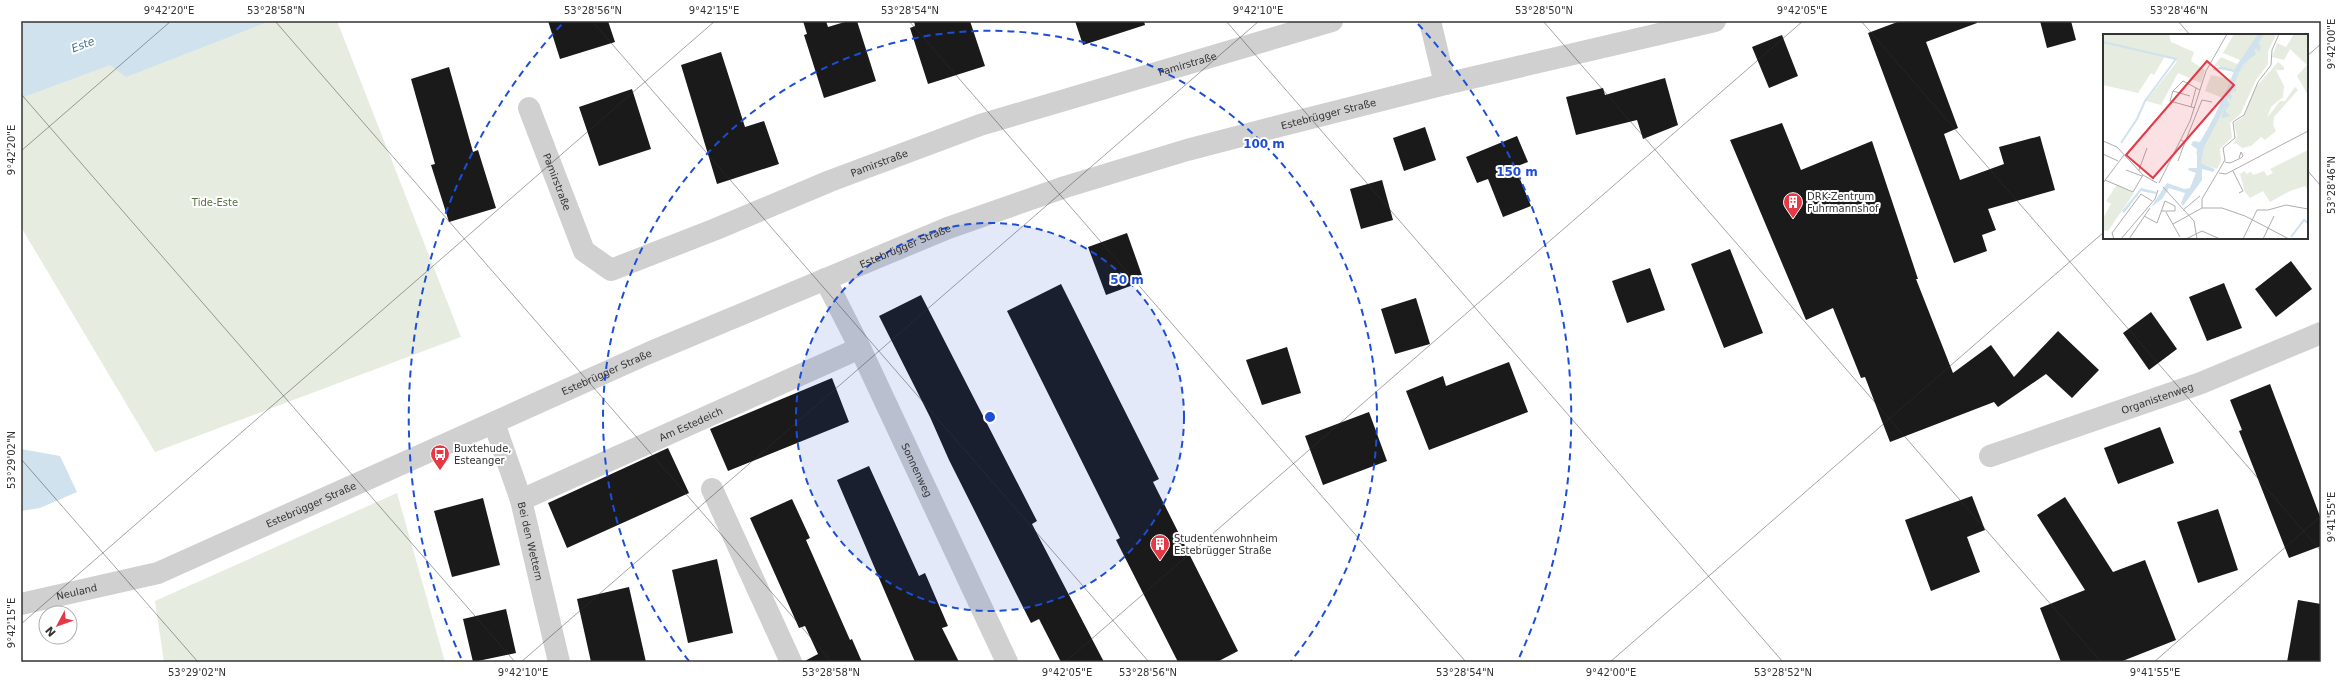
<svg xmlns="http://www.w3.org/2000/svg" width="2342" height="683" font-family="'DejaVu Sans',sans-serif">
<rect width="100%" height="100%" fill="#fff"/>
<path fill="#e6ecdf" d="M 21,21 L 337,21 L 461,337 L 155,452 L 21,227 Z
M 397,493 L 445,662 L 164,662 L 155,601 Z"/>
<path fill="#cfe2ee" d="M 29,21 L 270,21 L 126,77 L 110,65 L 21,98 L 21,25 Z
M 21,449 L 60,456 L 77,492 L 40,508 L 21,511 Z"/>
<path fill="#1a1a1a" d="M 548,21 L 608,21 L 615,42 L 560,59 Z
M 803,21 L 826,21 L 828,27 L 848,21 L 857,21 L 876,81 L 824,98 L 804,35 L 807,34 Z
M 914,21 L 970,21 L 985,66 L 928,84 L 910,28 L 915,26 Z
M 1075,21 L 1144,21 L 1145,25 L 1083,45 Z
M 1900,21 L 1977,21 L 1977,23 L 1926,42 L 1958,128 L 1944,134 L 1960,180 L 2004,164 L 1999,147 L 2040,136 L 2055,190 L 1988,209 L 1996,230 L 1982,235 L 1987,251 L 1954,263 L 1868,33 Z
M 2040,21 L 2071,21 L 2076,40 L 2047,48 Z
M 1782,35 L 1798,76 L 1769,88 L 1752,47 Z
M 721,52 L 745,127 L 764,121 L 779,164 L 717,184 L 681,65 Z
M 449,67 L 473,152 L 478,150 L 496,208 L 449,222 L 431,165 L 435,164 L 411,79 Z
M 1665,78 L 1678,125 L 1643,139 L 1637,120 L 1576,135 L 1566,97 L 1603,88 L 1605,95 Z
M 632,89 L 651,149 L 599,166 L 579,107 Z
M 1782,123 L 1801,170 L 1872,141 L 1918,279 L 1916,279 L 1953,373 L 1991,345 L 2014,377 L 2058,331 L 2099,370 L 2072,398 L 2046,374 L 1998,407 L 1994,402 L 1890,442 L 1865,377 L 1861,378 L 1833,308 L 1806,320 L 1730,140 Z
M 1425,127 L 1436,160 L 1404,171 L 1393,138 Z
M 1517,136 L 1528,162 L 1515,167 L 1531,206 L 1503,217 L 1488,179 L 1477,183 L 1466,157 Z
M 1382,180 L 1393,220 L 1361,229 L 1350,189 Z
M 1127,233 L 1144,281 L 1106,295 L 1088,247 Z
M 1730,249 L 1763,333 L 1724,348 L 1691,264 Z
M 2291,261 L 2312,289 L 2276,317 L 2255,289 Z
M 1650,268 L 1665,310 L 1627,323 L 1612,281 Z
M 2224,283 L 2242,328 L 2207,341 L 2189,297 Z
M 1061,284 L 1159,479 L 1153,482 L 1238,651 L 1217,662 L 1178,662 L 1116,540 L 1120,538 L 1007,311 Z
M 921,295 L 1037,521 L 1032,524 L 1104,662 L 1061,662 L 1039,619 L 1031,623 L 949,460 L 930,417 L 879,316 Z
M 1416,298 L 1430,344 L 1395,354 L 1381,309 Z
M 2151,312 L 2177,349 L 2149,370 L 2123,333 Z
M 1287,347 L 1301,393 L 1262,405 L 1246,360 Z
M 1509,362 L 1528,412 L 1429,450 L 1406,391 L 1443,376 L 1446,386 Z
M 832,378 L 849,422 L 728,471 L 710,429 Z
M 2270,384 L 2321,519 L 2321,546 L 2289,558 L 2239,431 L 2242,430 L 2230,400 Z
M 1369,412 L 1387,461 L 1323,485 L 1305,436 Z
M 2160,427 L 2174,463 L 2118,484 L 2104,448 Z
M 668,448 L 689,493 L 567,548 L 548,503 Z
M 869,466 L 919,576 L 925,573 L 948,626 L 942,628 L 959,662 L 915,662 L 837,480 Z
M 1972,496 L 1985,530 L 1967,537 L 1980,572 L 1931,591 L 1905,520 Z
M 2065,497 L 2113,572 L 2145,560 L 2176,640 L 2120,662 L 2061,662 L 2040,608 L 2085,590 L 2037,515 Z
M 483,498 L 500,565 L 452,577 L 434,511 Z
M 792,499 L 810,538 L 806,540 L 850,640 L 852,639 L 862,662 L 803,662 L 818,654 L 805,626 L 799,628 L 750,518 Z
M 2218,509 L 2238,570 L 2198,583 L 2177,522 Z
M 717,559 L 733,633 L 688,643 L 672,570 Z
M 629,587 L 646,662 L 591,662 L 577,599 Z
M 2298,600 L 2321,604 L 2321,662 L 2287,662 Z
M 506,609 L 516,653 L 473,662 L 463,619 Z"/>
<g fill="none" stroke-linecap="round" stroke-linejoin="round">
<g stroke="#d0d0d0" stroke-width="22">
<path d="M 1430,21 L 1445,84"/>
<path id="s1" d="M 529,108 L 584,251 L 611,270 L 716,229 L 830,181 L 980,125 L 1332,21"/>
<path id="s2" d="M 825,279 L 860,348 L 1007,662"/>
<path id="s3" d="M 494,423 L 521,500 L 559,662"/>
<path id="s4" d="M 1990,456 L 2201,383 L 2321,333"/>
<path d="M 712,489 L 791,662"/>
<path id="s5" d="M 521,500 L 860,348"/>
<path id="s6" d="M 21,604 L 158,573 L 651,352 L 948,228 L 1065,187 L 1187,150 L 1295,122 L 1445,84 L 1715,21"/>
</g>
</g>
<path fill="none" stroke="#333" stroke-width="1" stroke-opacity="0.45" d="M 275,21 L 832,662M 592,21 L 1149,662M 909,21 L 1466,662M 1226,21 L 1783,662M 1543,21 L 2101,662M 1861,21 L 2321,551M 2178,21 L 2190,35M 2307,56 L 2321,44M 21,94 L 515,662M 21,151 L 171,21M 2307,170 L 2321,186M 21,459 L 198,662M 21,624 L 715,21M 521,662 L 1259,21M 1065,662 L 1803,21M 1610,662 L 2104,232M 2154,662 L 2321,516"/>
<circle cx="990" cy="417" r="194" fill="#1d4ed8" fill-opacity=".12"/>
<g fill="none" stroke="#1d4ed8" stroke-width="2" stroke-dasharray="7 5">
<circle cx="990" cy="417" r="194"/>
<path d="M689 661A387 387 0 1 1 1291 661"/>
<path d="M461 658A581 581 0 0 1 562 24M1418 24A581 581 0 0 1 1519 658"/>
</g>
<defs>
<symbol id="building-pin" viewBox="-11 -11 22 30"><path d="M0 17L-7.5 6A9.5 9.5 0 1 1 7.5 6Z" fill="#e63946" stroke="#fff"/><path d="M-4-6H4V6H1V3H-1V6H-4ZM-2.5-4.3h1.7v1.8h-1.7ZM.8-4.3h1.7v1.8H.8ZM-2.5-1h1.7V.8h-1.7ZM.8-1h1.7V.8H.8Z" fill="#fff"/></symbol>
<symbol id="bus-pin" viewBox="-11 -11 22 30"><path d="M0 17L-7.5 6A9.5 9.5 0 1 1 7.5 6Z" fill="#e63946" stroke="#fff"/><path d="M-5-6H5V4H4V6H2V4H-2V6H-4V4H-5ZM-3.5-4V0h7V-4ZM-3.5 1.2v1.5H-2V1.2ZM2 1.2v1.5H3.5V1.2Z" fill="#fff"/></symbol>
</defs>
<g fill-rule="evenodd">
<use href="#building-pin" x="1782" y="191" width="22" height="30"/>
<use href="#bus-pin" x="429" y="443" width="22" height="30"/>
<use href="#building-pin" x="1149" y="533" width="22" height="30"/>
</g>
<g text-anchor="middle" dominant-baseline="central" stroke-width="4" stroke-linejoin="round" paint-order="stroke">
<g font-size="10" fill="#333" stroke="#fff">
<text stroke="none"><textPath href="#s1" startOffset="799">Pamirstraße</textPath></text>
<text stroke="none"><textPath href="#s6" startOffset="1400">Estebrügger Straße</textPath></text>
<text stroke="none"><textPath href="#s1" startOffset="475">Pamirstraße</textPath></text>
<text stroke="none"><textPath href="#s1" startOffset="79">Pamirstraße</textPath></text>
<text stroke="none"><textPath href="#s6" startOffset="956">Estebrügger Straße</textPath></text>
<text stroke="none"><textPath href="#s6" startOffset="632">Estebrügger Straße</textPath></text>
<text stroke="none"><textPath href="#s4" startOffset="177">Organistenweg</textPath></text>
<text stroke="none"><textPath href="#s5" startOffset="186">Am Estedeich</textPath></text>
<text stroke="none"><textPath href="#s2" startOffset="212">Sonnenweg</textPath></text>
<text stroke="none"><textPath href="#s6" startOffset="308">Estebrügger Straße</textPath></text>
<text stroke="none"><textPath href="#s3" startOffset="124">Bei den Wettern</textPath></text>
<text stroke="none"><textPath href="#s6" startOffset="57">Neuland</textPath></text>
</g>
<g font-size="10" fill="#333" stroke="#fff" text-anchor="start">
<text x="1807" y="196">DRK-Zentrum<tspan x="1807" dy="12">Fuhrmannshof</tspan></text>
<text x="454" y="448">Buxtehude,<tspan x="454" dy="12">Esteanger</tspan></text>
<text x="1174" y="538">Studentenwohnheim<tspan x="1174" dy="12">Estebrügger Straße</tspan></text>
</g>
<g font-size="10" fill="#56703f" stroke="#fff">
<text x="215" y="202">Tide-Este</text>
</g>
<g font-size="11" font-style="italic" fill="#3f7597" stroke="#fff">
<text transform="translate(83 45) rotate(-21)">Este</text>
</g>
</g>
<g transform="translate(2103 34)">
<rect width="205" height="205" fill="#fff"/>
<path d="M 0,0 L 66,0 L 68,8 L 91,18 L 88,27 L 102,36 L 98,49 L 75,39 L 58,71 L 43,67 L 73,29 L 74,25 L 62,22 L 51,41 L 48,39 L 35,59 L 0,51 ZM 131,0 L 173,1 L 165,17 L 165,30 L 153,46 L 138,79 L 127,89 L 129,103 L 117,115 L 118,127 L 114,135 L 98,129 L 93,119 L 120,64 L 102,57 L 108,41 L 128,45 L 131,38 L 119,32 L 111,32 L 118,23 L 134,30 L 137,26 L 120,19 ZM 191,0 L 205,0 L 205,61 L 194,42 L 204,31 L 187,15 L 181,26 L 169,23 L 174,9 L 183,13 ZM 175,28 L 181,33 L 181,36 L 173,36 L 181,52 L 180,63 L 168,73 L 164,84 L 177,67 L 182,67 L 192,53 L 195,56 L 171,83 L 170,91 L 173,97 L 162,106 L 158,103 L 148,112 L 139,114 L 133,109 L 124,112 L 130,110 L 134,103 L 131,89 L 140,83 L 153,53 ZM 205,116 L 205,156 L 202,152 L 187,157 L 167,168 L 160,157 L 147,164 L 142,158 L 137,140 L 142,137 L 143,140 L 148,138 L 150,141 L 161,137 L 164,142 L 170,139 L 167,135 ZM 14,151 L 31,159 L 5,197 L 0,196 L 0,184 L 8,170 L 3,167 Z" fill="#e6ecdf"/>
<path d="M 155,0 L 161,0 L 155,10 L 158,12 L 156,18 L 153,14 L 151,17 L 153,20 L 145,26 L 136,41 L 144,26 L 139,32 L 130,52 L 133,53 L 133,57 L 127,58 L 129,63 L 127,67 L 126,62 L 124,67 L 127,70 L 122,77 L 127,82 L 118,84 L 123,71 L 101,113 L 98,129 L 112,135 L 110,138 L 99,135 L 99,146 L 80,172 L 78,169 L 82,159 L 66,154 L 59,165 L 48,173 L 64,149 L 81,155 L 87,154 L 93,139 L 85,136 L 86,134 L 94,134 L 94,115 L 88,111 L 90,107 L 97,108 L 112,82 L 131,38 L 116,35 L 111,37 L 110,35 L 119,32 L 131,36 ZM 38,154 L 54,158 L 53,160 L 38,157 L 21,179 L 19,177 Z" fill="#cfe2ee"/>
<path fill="none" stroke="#cfe2ee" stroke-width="2" d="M 0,8 L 73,25 L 42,67 L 34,85 L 18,109M 188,203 L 201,186 L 205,189"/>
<path fill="none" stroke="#adadad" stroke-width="1" d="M 70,57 L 87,62M 88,73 L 93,54M 92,74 L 67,67 L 70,57 L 80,47 L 97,56M 78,106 L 82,108 L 99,66 L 109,68M 0,107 L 14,113 L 40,141 L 54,149M 0,120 L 15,127M 75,127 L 82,108M 122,128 L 127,129 L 138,124 L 140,122 L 138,118 L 136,124M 23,136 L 39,142M 36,136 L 44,114M 130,137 L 140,157 L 136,159M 116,139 L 123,140 L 205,97M 2,146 L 30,158 L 40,141M 0,149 L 21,121M 56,149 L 87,87 L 103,37 L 124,0M 60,153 L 91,187 L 94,205M 99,174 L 99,165 L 122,126 L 120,114 L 132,104 L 130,88 L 141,81 L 155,48 L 168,31 L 169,16 L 176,0M 80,176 L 97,162M 63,178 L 77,203M 41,182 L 54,189 L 62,167 L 72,172 L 72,177 L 58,177M 70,190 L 99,174 L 119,174 L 142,182 L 186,205M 11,205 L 9,199 L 38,160 L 49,167M 18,205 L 52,165 L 55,156M 26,205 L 47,174M 83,205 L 99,197 L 117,205M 140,205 L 154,176 L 165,176 L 183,171 L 205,175M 160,205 L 171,182"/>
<path fill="#e63946" fill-opacity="0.15" stroke="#e63946" stroke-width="2" d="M 104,27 L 131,51 L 50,144 L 23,121 Z"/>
<rect width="205" height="205" fill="none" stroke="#333" stroke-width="2"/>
</g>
<circle cx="990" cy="417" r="6" fill="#1d4ed8" stroke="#fff" stroke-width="2"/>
<g font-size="12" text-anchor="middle" font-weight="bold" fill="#1d4ed8" stroke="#fff" stroke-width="4" stroke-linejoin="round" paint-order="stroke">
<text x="1264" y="148">100 m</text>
<text x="1517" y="176">150 m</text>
<text x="1127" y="284">50 m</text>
</g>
<rect width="2342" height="683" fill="none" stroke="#ffffff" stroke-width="44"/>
<g transform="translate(58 625) rotate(229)"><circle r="19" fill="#ffffff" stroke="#adadad"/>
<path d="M0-3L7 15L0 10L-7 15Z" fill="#e63946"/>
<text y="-6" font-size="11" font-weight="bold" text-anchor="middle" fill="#333333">N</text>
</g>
<rect x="22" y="22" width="2298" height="639" fill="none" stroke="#333" stroke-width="1.5"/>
<g font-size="10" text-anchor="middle" fill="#333">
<text x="169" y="14">9°42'20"E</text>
<text x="276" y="14">53°28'58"N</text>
<text x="593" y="14">53°28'56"N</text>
<text x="714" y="14">9°42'15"E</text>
<text x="910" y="14">53°28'54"N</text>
<text x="1258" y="14">9°42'10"E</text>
<text x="1544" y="14">53°28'50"N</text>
<text x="1802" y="14">9°42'05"E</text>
<text x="2179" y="14">53°28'46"N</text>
<text transform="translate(2331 44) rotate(-90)" y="4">9°42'00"E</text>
<text transform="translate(11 150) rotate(-90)" y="4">9°42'20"E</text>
<text transform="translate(2331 185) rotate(-90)" y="4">53°28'46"N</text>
<text transform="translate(11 460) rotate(-90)" y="4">53°29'02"N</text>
<text transform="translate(2331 517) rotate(-90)" y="4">9°41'55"E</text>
<text transform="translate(11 623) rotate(-90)" y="4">9°42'15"E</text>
<text x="197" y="676">53°29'02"N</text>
<text x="523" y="676">9°42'10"E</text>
<text x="831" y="676">53°28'58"N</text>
<text x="1067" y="676">9°42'05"E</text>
<text x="1148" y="676">53°28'56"N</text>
<text x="1465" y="676">53°28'54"N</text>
<text x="1611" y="676">9°42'00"E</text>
<text x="1783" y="676">53°28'52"N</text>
<text x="2155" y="676">9°41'55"E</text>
</g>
</svg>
